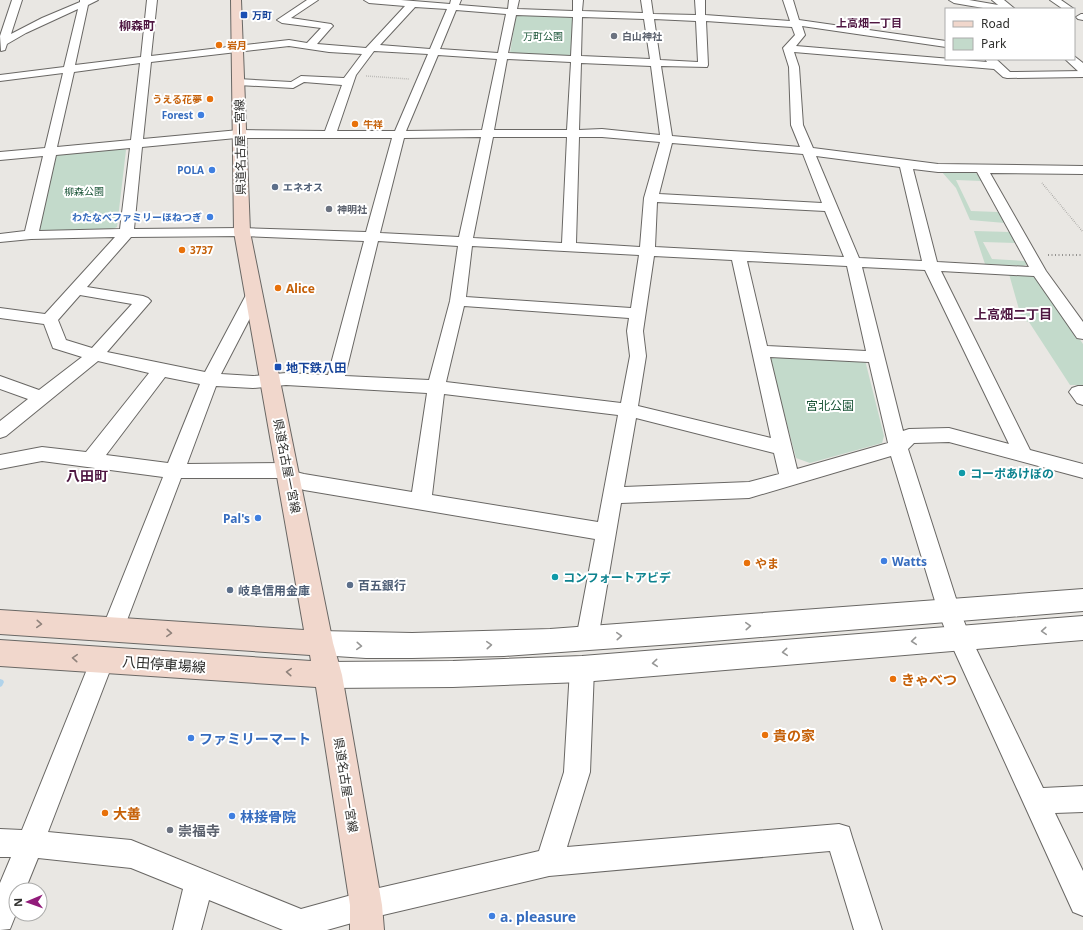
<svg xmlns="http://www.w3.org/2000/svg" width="1083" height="930" font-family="'Noto Sans','Noto Sans JP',sans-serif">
<rect width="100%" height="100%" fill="#e9e7e3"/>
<path fill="#c3dacb" d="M 520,14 L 570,16 L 573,18 L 571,56 L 568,57 L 510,53 L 516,15 Z
M 121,148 L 126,150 L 117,227 L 113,229 L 42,231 L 38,228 L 54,156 L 58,154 Z
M 941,171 L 972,171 L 977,174 L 982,181 L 956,180 L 971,211 L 998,212 L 1005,223 L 970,220 L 956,188 Z
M 974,231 L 1010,232 L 1016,243 L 983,242 L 992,259 L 1026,261 L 1028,264 L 1023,266 L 985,264 Z
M 1009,274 L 1029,275 L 1038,279 L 1083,344 L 1083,385 L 1070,385 L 1029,322 L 1022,320 Z
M 769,356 L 865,360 L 884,436 L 882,443 L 810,463 L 796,458 Z"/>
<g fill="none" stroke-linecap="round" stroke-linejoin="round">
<path fill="#b1d3ea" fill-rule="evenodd" d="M 0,679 L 3,680 L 4,682 L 2,686 L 0,687 Z"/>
<defs>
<path id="minor" d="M 12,0 L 22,0 L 11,34 L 42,18 L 80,2 L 80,0 L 98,0 L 88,5 L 75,65 L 141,57 L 147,0 L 157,0 L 151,56 L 289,40 L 307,43 L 321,28 L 282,23 L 277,20 L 307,0 L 318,0 L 291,18 L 331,24 L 333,26 L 331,28 L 317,44 L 366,48 L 405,6 L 369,3 L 364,0 L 401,0 L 450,4 L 451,0 L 461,0 L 459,5 L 508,9 L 509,0 L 519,0 L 517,9 L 573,11 L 573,0 L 583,0 L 582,11 L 643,13 L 641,0 L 651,0 L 653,14 L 696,15 L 695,0 L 705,0 L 705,15 L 790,21 L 783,0 L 793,0 L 799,20 L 946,41 L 946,47 L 802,26 L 805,35 L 796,46 L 987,62 L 985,59 L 996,59 L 1010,72 L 1083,71 L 1083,77 L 1007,78 L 1003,77 L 994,69 L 794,52 L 799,67 L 803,125 L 813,148 L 938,164 L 1083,166 L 1083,174 L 990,173 L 1046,271 L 1083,322 L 1083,339 L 1077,338 L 1034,276 L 941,271 L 1030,450 L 1083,464 L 1083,478 L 949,442 L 914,443 L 908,449 L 960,611 L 969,634 L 1043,788 L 1083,786 L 1083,812 L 1055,813 L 1083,871 L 1083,916 L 1073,912 L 948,637 L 938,611 L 891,456 L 749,498 L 621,503 L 598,639 L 595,646 L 587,650 L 579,646 L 576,639 L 595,539 L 304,490 L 281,482 L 279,478 L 181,478 L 121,636 L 113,639 L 105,636 L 102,629 L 163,477 L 42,461 L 0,469 L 0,455 L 42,447 L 86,452 L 149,373 L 98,361 L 6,436 L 0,438 L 0,421 L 28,399 L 0,389 L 0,376 L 39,390 L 82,357 L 53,348 L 44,324 L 0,318 L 0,308 L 45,314 L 115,237 L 31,239 L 0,242 L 0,234 L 25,231 L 43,156 L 0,160 L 0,152 L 45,148 L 63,73 L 0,81 L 0,75 L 64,67 L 78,9 L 26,33 L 7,44 L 5,50 L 1,51 L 0,36 ZM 415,7 L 447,9 L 430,49 L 380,45 ZM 456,10 L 506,14 L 498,53 L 440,49 ZM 516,15 L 573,17 L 571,56 L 508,53 ZM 582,17 L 644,19 L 650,59 L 581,56 ZM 654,19 L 696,21 L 698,62 L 660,60 ZM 706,21 L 792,27 L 795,35 L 783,48 L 789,67 L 791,125 L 800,147 L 672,136 L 661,66 L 707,67 L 708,65 ZM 289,46 L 329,52 L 362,54 L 344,78 L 301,76 L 291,82 L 238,79 L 233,82 L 238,85 L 293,88 L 304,82 L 342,85 L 325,131 L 239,130 L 143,139 L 151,62 ZM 374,51 L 428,54 L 395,131 L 337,131 L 356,75 ZM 438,55 L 497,59 L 482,130 L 406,131 ZM 507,59 L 571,62 L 567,130 L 494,130 ZM 140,63 L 131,140 L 57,147 L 74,72 ZM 581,63 L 651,66 L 660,135 L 602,129 L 579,130 ZM 481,137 L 459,237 L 380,233 L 404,138 ZM 493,137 L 567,137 L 562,243 L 473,238 ZM 579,137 L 602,137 L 660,142 L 644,198 L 640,247 L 576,243 ZM 236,138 L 392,138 L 366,232 L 242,228 L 134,229 L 142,147 ZM 672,143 L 803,154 L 822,203 L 659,194 ZM 130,148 L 120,229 L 39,231 L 56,155 ZM 816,156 L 900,167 L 922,261 L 859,258 ZM 913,169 L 938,172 L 977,172 L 1029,267 L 937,262 ZM 657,202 L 825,211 L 844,257 L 655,247 ZM 242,236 L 364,241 L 328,375 L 286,373 L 253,376 L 221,374 L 262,295 L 259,292 L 254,290 L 249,292 L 246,295 L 205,372 L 107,352 L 151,301 L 148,298 L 143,296 L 87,287 L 131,237 ZM 378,241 L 458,246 L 450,301 L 429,380 L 345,376 ZM 472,246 L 639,255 L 631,308 L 466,297 ZM 654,256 L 732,260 L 771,438 L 638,406 L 646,356 L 643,331 ZM 747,261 L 847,266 L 866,351 L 767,346 ZM 862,267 L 925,270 L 1009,444 L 949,428 L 909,429 L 903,431 ZM 80,295 L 132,304 L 92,348 L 66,340 L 58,320 ZM 464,306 L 629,318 L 627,331 L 630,356 L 621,403 L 446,382 ZM 770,357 L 869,362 L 888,443 L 797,469 ZM 165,377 L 200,384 L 168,463 L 106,455 ZM 286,385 L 427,393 L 412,492 L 304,474 L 296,472 L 297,470 L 294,465 L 287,463 L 187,464 L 216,386 L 253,388 ZM 444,394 L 618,415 L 598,522 L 432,495 ZM 636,418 L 774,453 L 779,474 L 749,482 L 624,487 Z
M 949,0 L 969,0 L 1004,6 L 1009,9 L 989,9 L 954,3 Z
M 1050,0 L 1061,0 L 1074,9 L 1063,9 Z
M 1081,14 L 1083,14 L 1083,20 L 1078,19 L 1076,17 Z
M 1078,386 L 1083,386 L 1083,405 L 1077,403 L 1069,392 L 1072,388 Z
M 102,649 L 110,652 L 114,660 L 48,832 L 131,840 L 301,909 L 366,891 L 539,851 L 564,772 L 570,669 L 574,661 L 582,658 L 590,661 L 594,669 L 590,772 L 567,847 L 839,824 L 849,827 L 852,837 L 882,930 L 854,930 L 830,851 L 549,876 L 366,919 L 327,930 L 283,930 L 209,900 L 201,930 L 173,930 L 183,889 L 131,868 L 38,858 L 25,890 L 16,890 L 16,914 L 10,929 L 0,930 L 0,883 L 11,857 L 0,857 L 0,829 L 22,830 L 94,652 Z"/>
<path id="tertiary" d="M 992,0 L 1004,0 L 1015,9 L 1003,9 Z
M 1074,56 L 1083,63 L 1083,73 L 1079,72 L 1065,59 L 1074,59 Z
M 1083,589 L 1083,611 L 688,643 L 504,656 L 412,658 L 366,658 L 320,655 L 311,652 L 307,643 L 311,634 L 320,631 L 412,633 L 550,629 Z
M 1083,616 L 1083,640 L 582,682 L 453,687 L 328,688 L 318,684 L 314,675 L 318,666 L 328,662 L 453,661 L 582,656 Z"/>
<path id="secondary" d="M 231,0 L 241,0 L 250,232 L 333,643 L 342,675 L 382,905 L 384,930 L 350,930 L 350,905 L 316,687 L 0,666 L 0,640 L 311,661 L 310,655 L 0,634 L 0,610 L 304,630 L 234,232 Z"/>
</defs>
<use href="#minor" stroke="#696764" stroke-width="2"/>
<use href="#tertiary" stroke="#696764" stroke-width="2"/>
<use href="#secondary" stroke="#696764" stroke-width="2"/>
<path stroke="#93928f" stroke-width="1.5" stroke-dasharray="0.5 1.5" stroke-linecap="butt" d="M 366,76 L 409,79
M 1042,183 L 1083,232"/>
<path stroke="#93928f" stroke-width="2" stroke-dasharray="1 2.5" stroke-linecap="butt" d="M 1048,255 L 1083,255"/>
<use href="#minor" fill="#fff" fill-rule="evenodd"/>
<use href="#tertiary" fill="#fff" fill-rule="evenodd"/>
<use href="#secondary" fill="#f1d7cc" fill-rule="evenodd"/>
</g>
<defs><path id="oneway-chevron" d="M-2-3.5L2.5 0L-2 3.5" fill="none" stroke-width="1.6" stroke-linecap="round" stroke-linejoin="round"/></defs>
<g stroke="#90837c">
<use href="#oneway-chevron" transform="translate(39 624) rotate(4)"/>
<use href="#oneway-chevron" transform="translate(169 633) rotate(4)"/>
<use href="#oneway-chevron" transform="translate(75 658) rotate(-176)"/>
<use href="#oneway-chevron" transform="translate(289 672) rotate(-176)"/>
</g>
<g stroke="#979796">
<use href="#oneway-chevron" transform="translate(748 626) rotate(-4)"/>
<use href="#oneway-chevron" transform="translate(1044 631) rotate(176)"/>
<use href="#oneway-chevron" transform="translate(619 636) rotate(-4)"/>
<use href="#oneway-chevron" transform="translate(914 641) rotate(175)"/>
<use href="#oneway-chevron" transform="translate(489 645) rotate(-4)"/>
<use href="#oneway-chevron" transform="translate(359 646) rotate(4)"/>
<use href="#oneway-chevron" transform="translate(785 652) rotate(175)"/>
<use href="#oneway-chevron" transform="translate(655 663) rotate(175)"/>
</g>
<g fill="#1a4fb4" stroke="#fff" stroke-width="1.5">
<rect x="240" y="11" width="8" height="8" rx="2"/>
<rect x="274" y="363" width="8" height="8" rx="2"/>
</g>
<g fill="#6b7280" stroke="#fff" stroke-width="1.5">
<circle cx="614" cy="36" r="4"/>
<circle cx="329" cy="209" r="4"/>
<circle cx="170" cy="830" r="4"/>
</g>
<g fill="#e8710a" stroke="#fff" stroke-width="1.5">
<circle cx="219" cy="45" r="4"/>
<circle cx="210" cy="99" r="4"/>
<circle cx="355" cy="124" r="4"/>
<circle cx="182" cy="250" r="4"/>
<circle cx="278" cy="288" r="4"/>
<circle cx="747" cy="563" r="4"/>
<circle cx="893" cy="679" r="4"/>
<circle cx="765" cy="735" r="4"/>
<circle cx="105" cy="813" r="4"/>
</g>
<g fill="#3f7fe0" stroke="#fff" stroke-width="1.5">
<circle cx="201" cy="115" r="4"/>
<circle cx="212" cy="170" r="4"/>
<circle cx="210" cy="217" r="4"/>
<circle cx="258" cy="518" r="4"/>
<circle cx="884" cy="561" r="4"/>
<circle cx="191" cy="738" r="4"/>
<circle cx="232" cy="816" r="4"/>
<circle cx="492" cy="916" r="4"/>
</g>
<g fill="#5c6f8a" stroke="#fff" stroke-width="1.5">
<circle cx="275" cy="187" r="4"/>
<circle cx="350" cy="585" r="4"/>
<circle cx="230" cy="590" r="4"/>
</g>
<g fill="#0f9aa8" stroke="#fff" stroke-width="1.5">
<circle cx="962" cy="473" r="4"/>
<circle cx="555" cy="577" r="4"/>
</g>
<g text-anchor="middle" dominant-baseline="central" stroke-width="4" stroke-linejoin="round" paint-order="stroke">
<g font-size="10" font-weight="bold" fill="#164399" stroke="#fff" text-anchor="start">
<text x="252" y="15">万町</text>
</g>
<g font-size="10" fill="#1a5437" stroke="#fff">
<text x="543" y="36">万町公園</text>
<text x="84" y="191">柳森公園</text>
</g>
<g font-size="10" font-weight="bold" fill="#5b616d" stroke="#fff" text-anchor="start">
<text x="622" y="36">白山神社</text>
<text x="337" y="209">神明社</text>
</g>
<g font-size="10" font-weight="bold" fill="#c56008" stroke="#fff" text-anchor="start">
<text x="227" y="45">岩月</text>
<text x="202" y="99" text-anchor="end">うえる花夢</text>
<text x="363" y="124">牛祥</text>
<text x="190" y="250">3737</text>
</g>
<g font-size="10" font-weight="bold" fill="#366cbe" stroke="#fff" text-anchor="end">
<text x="193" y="115">Forest</text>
<text x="204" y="170">POLA</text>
<text x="202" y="217">わたなべファミリーほねつぎ</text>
</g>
<g font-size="10" font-weight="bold" fill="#4e5e75" stroke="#fff" text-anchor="start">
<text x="283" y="187">エネオス</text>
</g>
<g font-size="11" font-weight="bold" fill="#4f1742" stroke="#fff">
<text x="869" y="22">上高畑一丁目</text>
</g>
<g font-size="12" font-weight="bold" fill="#4f1742" stroke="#fff">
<text x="137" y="25">柳森町</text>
</g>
<g font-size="12" fill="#2f2f2d" stroke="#fff">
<text transform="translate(240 147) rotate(-91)">県道名古屋一宮線</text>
<text transform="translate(287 466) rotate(79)">県道名古屋一宮線</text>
<text transform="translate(346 785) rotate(81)">県道名古屋一宮線</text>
</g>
<g font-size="12" font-weight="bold" fill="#c56008" stroke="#fff" text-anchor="start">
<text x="286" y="288">Alice</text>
<text x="755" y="563">やま</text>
</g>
<g font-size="12" font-weight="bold" fill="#164399" stroke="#fff" text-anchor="start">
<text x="286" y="367">地下鉄八田</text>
</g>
<g font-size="12" fill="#1a5437" stroke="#fff">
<text x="830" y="405">宮北公園</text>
</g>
<g font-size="12" font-weight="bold" fill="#0d838f" stroke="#fff" text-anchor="start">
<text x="970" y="473">コーポあけぼの</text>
<text x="563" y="577">コンフォートアビデ</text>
</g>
<g font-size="12" font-weight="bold" fill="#366cbe" stroke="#fff" text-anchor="end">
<text x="250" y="518">Pal's</text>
<text x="892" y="561" text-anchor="start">Watts</text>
</g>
<g font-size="12" font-weight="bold" fill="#4e5e75" stroke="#fff" text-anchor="start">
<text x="358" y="585">百五銀行</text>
<text x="238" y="590">岐阜信用金庫</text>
</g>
<g font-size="13" font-weight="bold" fill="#4f1742" stroke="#fff">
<text x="1013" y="314">上高畑二丁目</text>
</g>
<g font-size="14" font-weight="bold" fill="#4f1742" stroke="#fff">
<text x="87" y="475">八田町</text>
</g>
<g font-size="14" fill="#2f2f2d" stroke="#fff">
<text transform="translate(164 664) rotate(4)">八田停車場線</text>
</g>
<g font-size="14" font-weight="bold" fill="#c56008" stroke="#fff" text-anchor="start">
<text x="901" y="679">きゃべつ</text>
<text x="773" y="735">貴の家</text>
<text x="113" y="813">大善</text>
</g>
<g font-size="14" font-weight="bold" fill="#366cbe" stroke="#fff" text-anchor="start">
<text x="199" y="738">ファミリーマート</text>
<text x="240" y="816">林接骨院</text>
<text x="500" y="916">a. pleasure</text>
</g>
<g font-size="14" font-weight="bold" fill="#5b616d" stroke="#fff" text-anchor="start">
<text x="178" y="830">崇福寺</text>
</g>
</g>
<rect x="945" y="8" width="130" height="52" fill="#ffffff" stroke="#acacab"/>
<rect x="953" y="21" width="20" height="6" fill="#f1d7cc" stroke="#acacab"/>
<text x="981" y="28" font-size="12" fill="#2f2f2d">Road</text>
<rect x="953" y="38" width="20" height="12" fill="#c3dacb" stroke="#acacab"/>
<text x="981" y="48" font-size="12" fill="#2f2f2d">Park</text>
<g transform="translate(28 902) rotate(268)"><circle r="19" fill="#ffffff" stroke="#acacab"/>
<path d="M0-3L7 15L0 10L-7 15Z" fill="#911b7a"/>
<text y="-6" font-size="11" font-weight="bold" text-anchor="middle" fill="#2f2f2d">N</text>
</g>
</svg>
